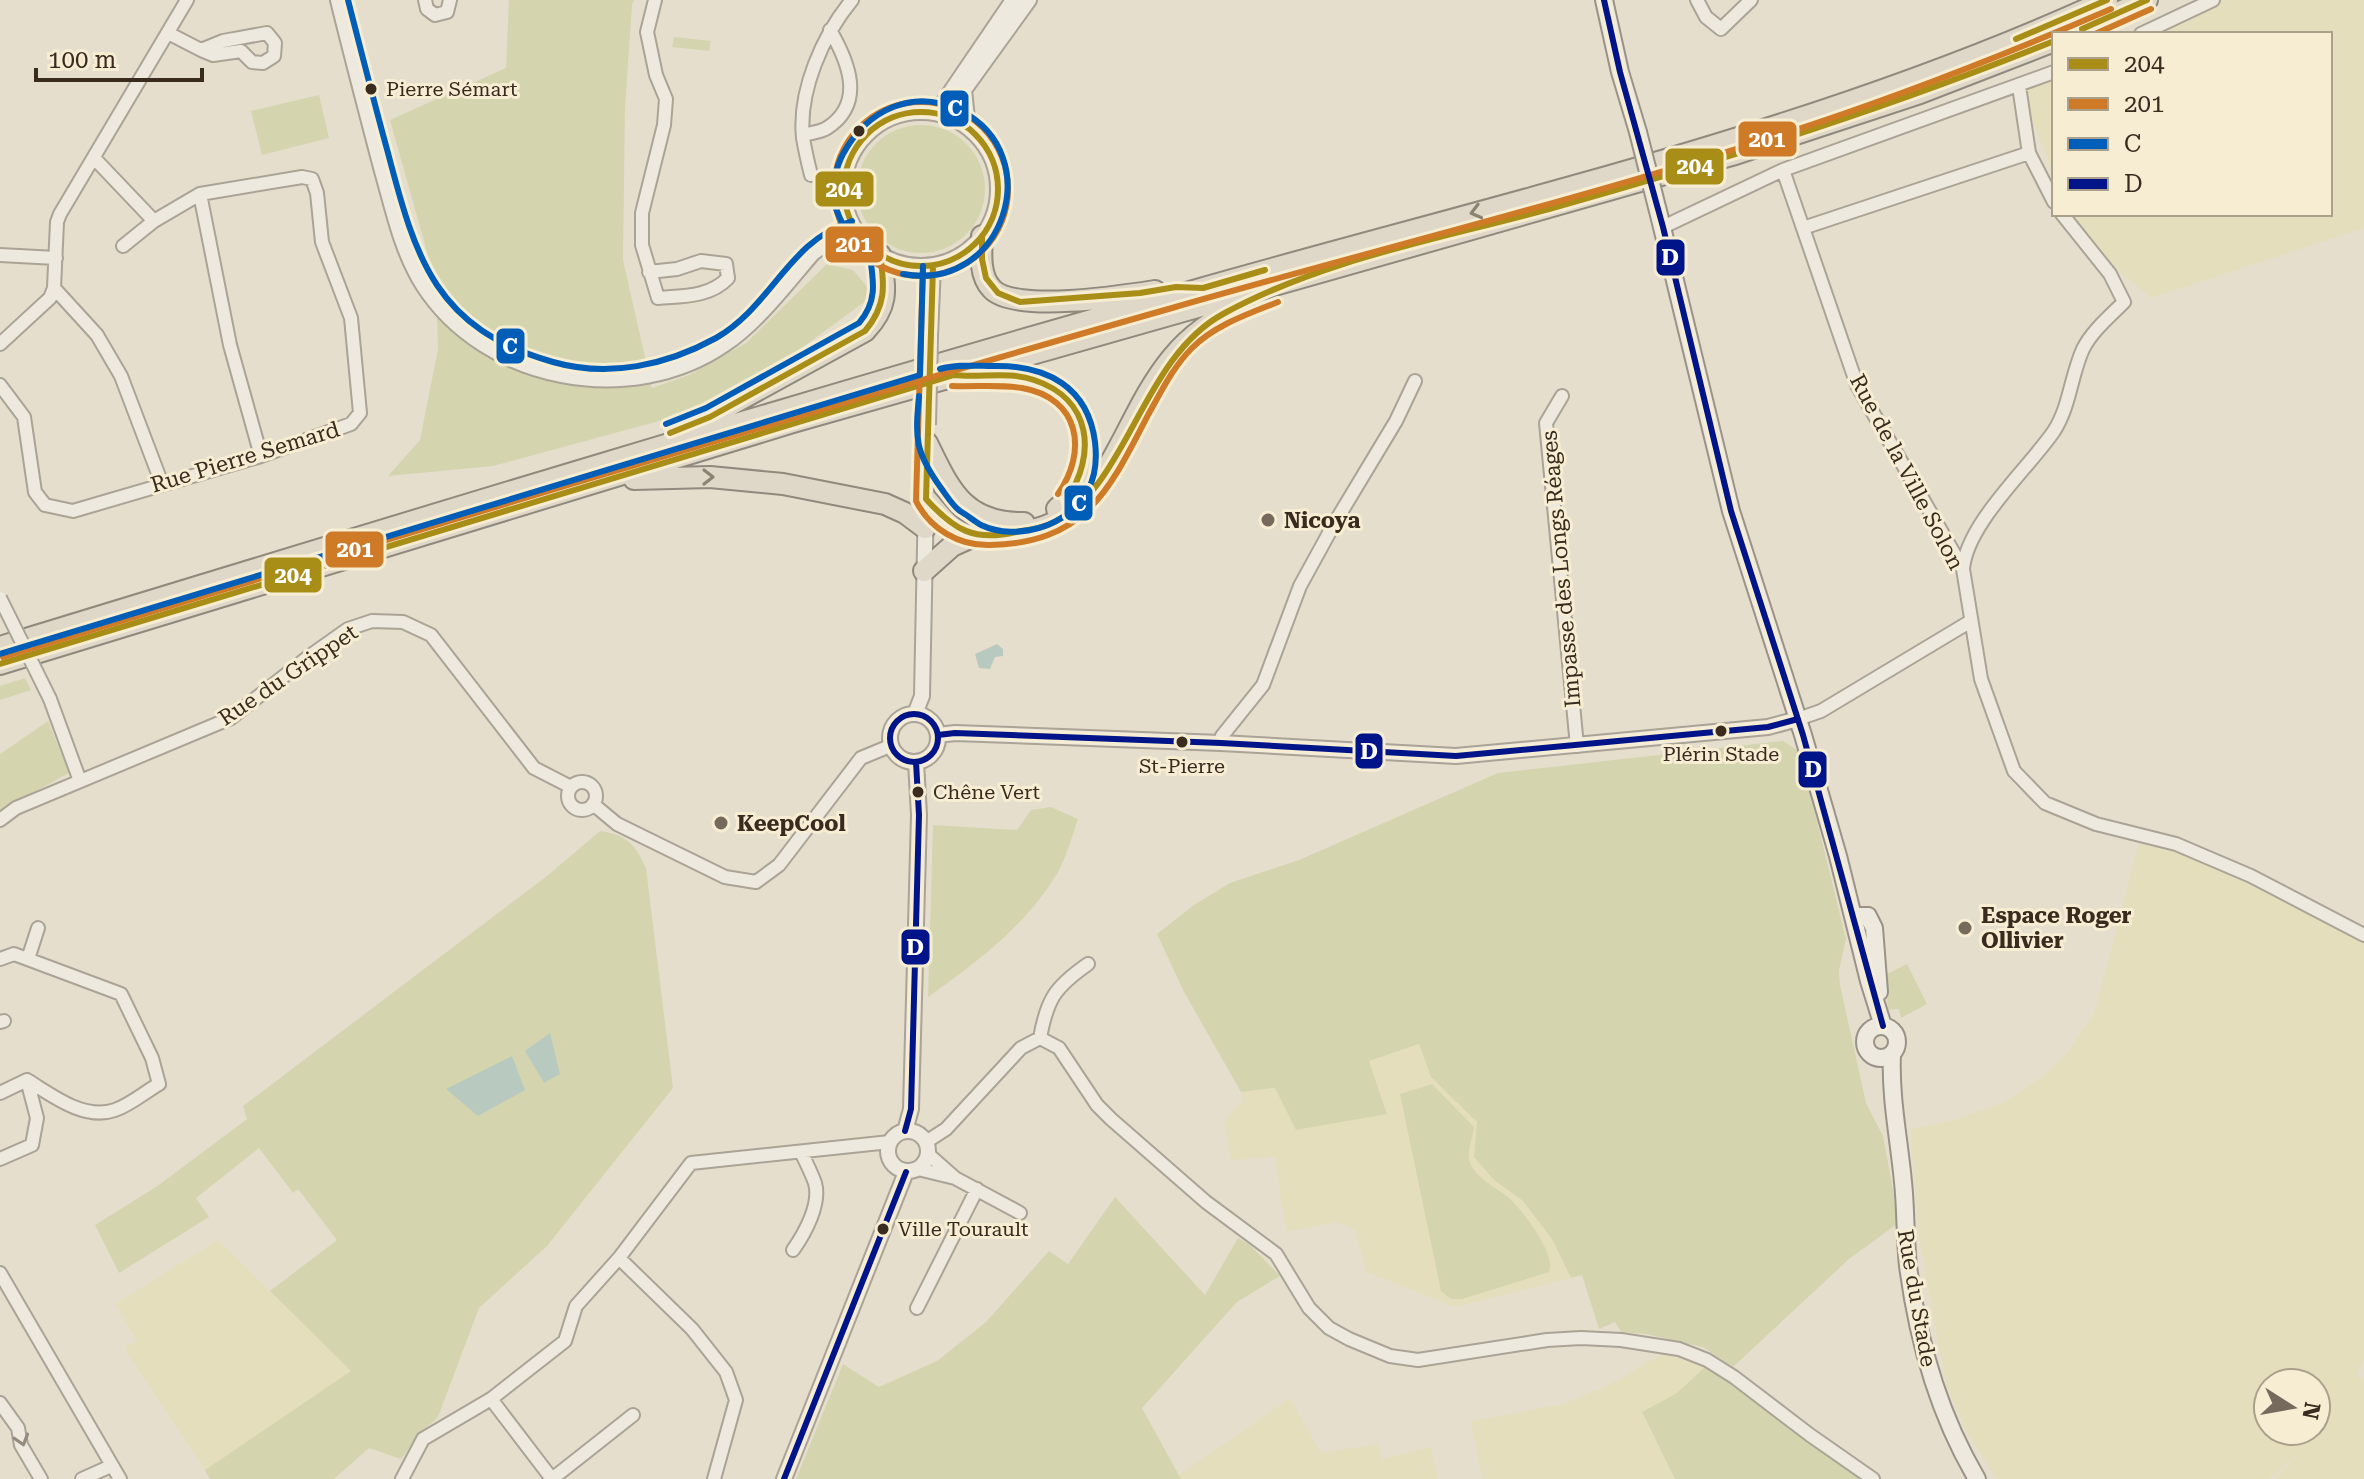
<svg xmlns="http://www.w3.org/2000/svg" width="2364" height="1479" font-family="'Roboto Serif',serif">
<rect width="100%" height="100%" fill="#e5decd"/>
<path fill="#e5debd" fill-rule="evenodd" d="M 2208,0 L 2364,0 L 2364,228 L 2151,298 L 2081,240 L 2070,214 L 2330,214 L 2330,34 L 2133,34 Z
M 2054,70 L 2054,174 L 2019,86 Z
M 2141,835 L 2176,844 L 2364,935 L 2364,1359 L 2356,1376 L 2364,1380 L 2364,1479 L 2275,1479 L 2301,1450 L 2269,1479 L 1996,1479 L 1967,1432 L 1946,1385 L 1919,1237 L 1910,1129 L 1951,1121 L 2005,1102 L 2048,1072 L 2068,1052 L 2094,1014 ZM 2268,1383 L 2316,1383 L 2316,1431 L 2268,1431 Z
M 1419,1043 L 1431,1077 L 1477,1122 L 1494,1180 L 1522,1200 L 1552,1239 L 1571,1278 L 1455,1307 L 1366,1272 L 1355,1230 L 1338,1222 L 1286,1232 L 1275,1157 L 1231,1160 L 1224,1122 L 1243,1100 L 1241,1092 L 1275,1088 L 1387,1114 L 1369,1061 Z
M 218,1240 L 351,1371 L 205,1470 L 124,1348 L 137,1341 L 115,1304 Z
M 1664,1353 L 1705,1367 L 1677,1393 L 1642,1413 L 1675,1479 L 1482,1479 L 1471,1421 L 1564,1404 L 1610,1384 Z
M 1290,1398 L 1321,1453 L 1377,1444 L 1382,1459 L 1431,1447 L 1438,1479 L 1181,1479 L 1179,1475 Z"/>
<path fill="#d4d5af" d="M 509,0 L 634,0 L 632,5 L 625,108 L 623,260 L 652,388 L 689,375 L 746,343 L 827,264 L 853,270 L 874,295 L 792,355 L 696,411 L 493,466 L 388,476 L 420,440 L 438,349 L 436,284 L 390,120 L 506,68 Z
M 674,37 L 711,41 L 709,51 L 672,47 Z
M 319,95 L 329,138 L 262,155 L 251,111 Z
M857 189a64 64 0 1 1 128 0a64 64 0 1 1-128 0Z
M 25,678 L 31,690 L 0,700 L 0,686 Z
M 48,721 L 69,773 L 0,811 L 0,754 Z
M 1783,741 L 1800,752 L 1846,939 L 1839,970 L 1840,985 L 1866,1103 L 1883,1136 L 1894,1195 L 1897,1224 L 1849,1259 L 1733,1367 L 1703,1347 L 1646,1334 L 1621,1332 L 1615,1322 L 1599,1329 L 1582,1275 L 1571,1278 L 1552,1239 L 1522,1200 L 1494,1180 L 1474,1157 L 1477,1122 L 1431,1077 L 1419,1044 L 1369,1061 L 1387,1114 L 1296,1130 L 1275,1088 L 1241,1092 L 1184,992 L 1157,934 L 1194,905 L 1230,883 L 1299,860 L 1498,773 Z
M 1051,807 L 1078,819 C 1072,836 1067,856 1058,872 C 1027,925 977,962 928,997 L 933,825 L 1017,830 L 1031,810 Z
M 600,831 C 627,835 635,844 646,868 L 673,1088 L 547,1246 L 479,1308 L 438,1417 L 419,1435 L 401,1459 L 369,1448 L 334,1479 L 210,1479 L 205,1470 L 351,1371 L 270,1291 L 337,1240 L 298,1189 L 293,1193 L 259,1148 L 196,1198 L 209,1217 L 119,1273 L 95,1225 L 156,1187 L 247,1119 L 243,1106 L 547,876 Z
M 1907,964 L 1927,1004 L 1901,1018 L 1899,1009 L 1888,1010 L 1885,975 Z
M 1432,1084 L 1474,1127 C 1473,1136 1468,1149 1469,1158 C 1471,1176 1496,1187 1508,1197 C 1522,1209 1557,1255 1549,1272 L 1462,1299 L 1451,1299 L 1441,1291 L 1400,1094 Z
M 1115,1197 L 1205,1295 L 1238,1238 L 1250,1245 L 1280,1276 L 1237,1302 L 1142,1408 L 1181,1479 L 796,1479 L 843,1364 L 879,1387 L 937,1361 L 986,1322 L 1049,1251 L 1068,1264 Z
M 1705,1367 L 1725,1376 L 1863,1479 L 1675,1479 L 1642,1412 L 1677,1393 Z"/>
<path fill="#b8cac0" d="M 997,644 L 1003,649 L 1003,656 L 995,657 L 990,669 L 979,668 L 975,654 Z
M 550,1033 L 560,1074 L 544,1083 L 525,1051 Z
M 512,1056 L 525,1090 L 478,1116 L 446,1089 Z"/>
<g fill="none" stroke-linecap="round" stroke-linejoin="round">
<defs>
<path id="minor" d="M 425,0 L 427,9 L 435,15 L 447,12 L 450,0
M 1697,0 L 1706,17 L 1721,29 L 1751,0
M 168,33 L 201,50 L 223,41 L 267,33 L 275,43 L 274,56 L 263,63 L 252,62 L 241,51 L 213,55 L 201,50
M 2141,34 L 2213,0
M 2019,86 L 2029,153 L 2054,202
M 803,135 C 810,133 821,132 827,128 C 866,103 848,61 830,30
M 95,159 L 154,221 L 123,246
M 1783,170 L 1857,385 L 1963,569 L 1981,679 L 2014,771 L 2045,803 L 2096,824 L 2176,844 L 2251,876 L 2364,935
M 811,175 C 808,163 805,150 803,138 C 798,91 823,35 852,0
M 200,194 L 230,345 L 261,456
M 1663,227 L 1783,170 L 2054,72
M 1803,228 L 2029,153
M 0,255 L 56,258
M 649,272 L 677,269 L 701,261 L 726,264 L 728,278 C 710,297 684,296 658,298 L 642,245 L 642,213 L 664,125 L 666,99 L 656,75 L 647,32 L 655,0
M 54,288 L 97,335 L 121,376 L 162,484
M 0,344 L 50,298 L 54,288 L 57,222 L 60,214 L 187,0
M 0,385 L 24,417 L 35,492 L 45,505 L 73,511 L 261,456 L 351,424 L 360,413 L 351,318 L 322,242 L 317,193 L 312,179 L 302,177 L 200,194 L 154,221
M 1562,396 L 1546,423 L 1577,746
M 1963,569 C 1967,523 2028,469 2054,431 C 2070,406 2071,375 2083,349 C 2092,331 2110,316 2124,302 L 2110,274 L 2062,214
M 50,699 L 80,781
M 1798,719 L 1821,711 L 1971,621
M 1221,743 L 1222,736 L 1263,685 L 1300,586 L 1334,524 L 1396,421 L 1415,381
M568 796a14 14 0 1 1 28 0a14 14 0 1 1-28 0Z
M 593,804 L 617,824 L 725,877 L 756,882 L 779,865 L 861,758 L 890,746
M 0,820 L 16,808 L 231,718 L 307,658 L 348,629 L 372,621 L 403,622 L 431,635 L 534,768 L 571,787
M 0,959 L 14,954 L 121,994 L 152,1058 L 159,1084 C 145,1092 130,1105 115,1110 C 84,1121 52,1095 27,1080 L 0,1093
M 28,959 L 38,928
M 0,1022 L 4,1021
M 1040,1038 C 1047,999 1055,987 1088,964
M 926,1142 L 946,1129 L 1021,1048 L 1040,1038 L 1059,1048 L 1097,1105 L 1111,1119 L 1206,1202 L 1276,1254 L 1309,1308 L 1329,1328 L 1349,1339 L 1390,1356 L 1418,1360 L 1547,1340 L 1581,1338 L 1621,1340 L 1679,1349 L 1707,1360 L 1734,1377 L 1810,1435 L 1873,1479
M 0,1159 L 32,1145 L 37,1118 L 27,1080
M 918,1169 L 955,1178 L 928,1154
M 955,1178 L 1020,1213
M 793,1250 C 805,1233 821,1204 815,1183 C 811,1172 806,1162 801,1152
M 619,1258 L 692,1329 L 726,1372 L 736,1400 L 714,1479
M 0,1273 L 120,1479
M 917,1308 L 977,1189
M 491,1399 L 552,1479
M 0,1403 L 18,1428 L 21,1445 L 41,1479
M 82,1479 L 111,1466
M 402,1479 L 423,1439 L 491,1399 L 565,1341 L 576,1306 L 619,1258 L 691,1163 L 890,1142
M 552,1479 L 633,1415"/>
<path id="tertiary" d="M 338,0 C 352,57 367,114 382,171 C 393,209 401,250 423,285 C 485,382 631,409 725,344 C 759,321 786,284 813,253 L 835,237 L 855,231
M844 189a77 77 0 1 1 154 0a77 77 0 1 1-154 0Z
M 933,113 L 943,103 L 1013,0
M 968,128 L 964,90 L 1029,0
M 930,336 L 933,266
M890 738a24 24 0 1 1 48 0a24 24 0 1 1-48 0Z
M 915,714 L 922,696 L 927,447
M 938,735 L 955,733 L 1221,743 L 1456,756 L 1768,727 L 1798,719
M888 1151a20 20 0 1 1 40 0a20 20 0 1 1-40 0Z
M 905,1131 L 911,1109 L 919,815 L 916,762
M 784,1479 L 906,1172"/>
<path id="secondary" d="M 1604,0 L 1620,72 L 1638,132
M 1660,219 L 1731,511 L 1803,735 L 1838,856 L 1869,981 L 1883,1026
M 1854,916 L 1868,916 L 1874,928 L 1879,992
M1865 1042a16 16 0 1 1 32 0a16 16 0 1 1-32 0Z
M 1892,1054 C 1890,1097 1899,1139 1903,1182 C 1906,1210 1905,1238 1908,1266 C 1918,1342 1938,1413 1977,1479"/>
<path id="trunk" d="M 2070,34 L 2147,0
M 982,236 C 981,253 979,276 992,289 C 1014,313 1123,296 1155,291
M 978,377 C 997,376 1016,374 1034,380 C 1073,392 1098,436 1083,475 C 1078,489 1067,500 1057,509
M 692,426 L 865,331 C 890,304 885,289 880,255
M 927,443 C 950,490 964,524 1024,523
M 634,479 L 710,477 L 783,484 L 885,504 L 905,513 L 925,528
M 926,499 C 937,511 947,527 963,533 C 973,537 984,536 994,535 C 1042,533 1067,523 1098,484 C 1144,411 1156,342 1243,306
M 924,571 L 952,546 L 974,536
M 0,647 C 399,525 798,403 1200,289 C 1502,203 1820,132 2107,0
M 0,664 L 793,422 L 1732,155 L 1920,93 L 2054,41"/>
</defs>
<use href="#minor" stroke="#aaa396" stroke-width="16"/>
<use href="#tertiary" stroke="#aaa396" stroke-width="18"/>
<use href="#secondary" stroke="#9a9286" stroke-width="20"/>
<use href="#trunk" stroke="#90897d" stroke-width="24"/>
<use href="#minor" stroke="#eee9df" stroke-width="12"/>
<use href="#tertiary" stroke="#eee9df" stroke-width="14"/>
<use href="#secondary" stroke="#eee9df" stroke-width="16"/>
<use href="#trunk" stroke="#dfd7c7" stroke-width="20"/>
<defs>
<path id="minor-bridge" d="M 0,598 L 50,699"/>
<path id="tertiary-bridge" d="M 928,425 L 930,336"/>
<path id="secondary-bridge" d="M 1638,132 L 1660,219"/>
</defs>
<use href="#minor-bridge" stroke="#aaa396" stroke-width="16" stroke-linecap="butt"/>
<use href="#tertiary-bridge" stroke="#aaa396" stroke-width="18" stroke-linecap="butt"/>
<use href="#secondary-bridge" stroke="#9a9286" stroke-width="20" stroke-linecap="butt"/>
<use href="#minor-bridge" stroke="#eee9df" stroke-width="12"/>
<use href="#tertiary-bridge" stroke="#eee9df" stroke-width="14"/>
<use href="#secondary-bridge" stroke="#eee9df" stroke-width="16"/>
<defs>
<path id="bus-1" d="M 2082,29 L 2147,0
M 2016,39 L 2107,0
M844 189a77 77 0 1 1 154 0a77 77 0 1 1-154 0Z
M 982,236 L 982,259 L 986,278 L 998,293 L 1020,302 L 1140,293 L 1176,287 L 1203,288 L 1265,270
M 933,266 L 926,499 C 954,530 974,542 1016,532 C 1026,530 1038,529 1048,525 C 1127,493 1139,360 1223,314 C 1325,258 1445,238 1556,207 C 1725,160 1891,107 2054,41
M 670,433 L 710,417 L 865,331 C 886,306 885,286 880,255
M 0,664 L 954,375 C 980,378 1009,371 1034,380 C 1092,399 1097,455 1066,500"/>
<path id="bus-2" d="M 2095,34 L 2151,9
M834 189a87 87 0 1 1 174 0a87 87 0 1 1-174 0Z
M 923,266 L 916,501 C 930,529 959,546 990,545 C 1085,543 1109,491 1148,415 C 1161,392 1173,367 1192,348 C 1215,325 1248,314 1278,302
M 952,386 C 975,387 999,384 1022,388 C 1080,398 1088,451 1058,494
M 3,657 C 392,538 781,419 1172,308 C 1374,250 1579,200 1780,135 C 1892,99 2002,56 2111,9"/>
<path id="bus-3" d="M 348,0 C 361,51 374,102 388,153 C 416,260 436,329 553,362 C 609,378 667,365 716,338 C 772,306 788,241 852,221
M 873,262 C 855,243 840,227 834,201 C 832,186 836,167 843,154 C 867,110 913,87 961,111 C 1048,155 1004,293 903,274
M 919,396 C 915,439 915,452 941,488 C 947,496 952,505 960,511 C 967,515 974,521 981,525 C 1017,542 1069,526 1088,490 C 1096,475 1097,459 1095,442 C 1088,387 1047,365 994,366 C 976,366 957,364 940,369
M 666,424 L 706,408 L 859,323 C 877,302 874,283 870,257
M 0,654 L 920,375 L 923,266"/>
<path id="bus-4" d="M 1604,0 L 1620,72 L 1663,227 L 1731,511 L 1803,735 L 1883,1026
M890 738a24 24 0 1 1 48 0a24 24 0 1 1-48 0Z
M 938,735 L 955,733 L 1221,743 L 1456,756 L 1768,727 L 1798,719
M 905,1131 L 911,1109 L 919,815 L 916,762
M 784,1479 L 906,1172"/>
</defs>
<use href="#bus-1" stroke="#f6edd3" stroke-width="12"/>
<use href="#bus-2" stroke="#f6edd3" stroke-width="12"/>
<use href="#bus-3" stroke="#f6edd3" stroke-width="12"/>
<use href="#bus-4" stroke="#f6edd3" stroke-width="12"/>
<use href="#bus-1" stroke="#a88e17" stroke-width="6"/>
<use href="#bus-2" stroke="#cf7a26" stroke-width="6"/>
<use href="#bus-3" stroke="#005eb8" stroke-width="6"/>
<use href="#bus-4" stroke="#001489" stroke-width="6"/>
</g>
<defs><path id="oneway-chevron" d="M-2-3.5L2.5 0L-2 3.5" fill="none" stroke-width="1.6" stroke-linecap="round" stroke-linejoin="round" transform="scale(2)"/></defs>
<g stroke="#8c8272">
<use href="#oneway-chevron" transform="translate(1476 212) rotate(165)"/>
<use href="#oneway-chevron" transform="translate(708 477)"/>
</g>
<use stroke="#948a7e" href="#oneway-chevron" transform="translate(22 1440) rotate(73)"/>
<g fill="#392c1e" stroke="#f6edd3" stroke-width="3">
<circle cx="371" cy="89" r="7"/>
<circle cx="859" cy="131" r="7"/>
<circle cx="1721" cy="731" r="7"/>
<circle cx="1182" cy="742" r="7"/>
<circle cx="918" cy="792" r="7"/>
<circle cx="883" cy="1229" r="7"/>
</g>
<g fill="#756a5b" stroke="#f6edd3" stroke-width="3">
<circle cx="1268" cy="520" r="8"/>
<circle cx="721" cy="823" r="8"/>
<circle cx="1965" cy="928" r="8"/>
</g>
<g text-anchor="middle" dominant-baseline="central" stroke-width="6" stroke-linejoin="round" paint-order="stroke">
<g font-size="20" fill="#392c1e" stroke="#f6edd3" text-anchor="start">
<text x="386" y="89">Pierre Sémart</text>
<text x="1721" y="754" text-anchor="middle">Plérin Stade</text>
<text x="1182" y="766" text-anchor="middle">St-Pierre</text>
<text x="933" y="792">Chêne Vert</text>
<text x="898" y="1229">Ville Tourault</text>
</g>
<g font-size="22" fill="#392c1e" stroke="#f6edd3">
<text transform="translate(245 457) rotate(-17)">Rue Pierre Semard</text>
<text transform="translate(1907 472) rotate(62)">Rue de la Ville Solon</text>
<text transform="translate(1561 569) rotate(-95)">Impasse des Longs Réages</text>
<text transform="translate(288 675) rotate(-34)">Rue du Grippet</text>
<text transform="translate(1917 1298) rotate(80)">Rue du Stade</text>
</g>
<g font-size="22" font-weight="bold" fill="#392c1e" stroke="#f6edd3" text-anchor="start">
<text x="1284" y="520">Nicoya</text>
<text x="737" y="823">KeepCool</text>
<text x="1981" y="915">Espace Roger<tspan x="1981" dy="25">Ollivier</tspan></text>
</g>
</g>
<g stroke="#f6edd3" stroke-width="3">
<rect x="939" y="89" width="31" height="39" rx="8" fill="#005eb8"/>
<rect x="1737" y="120" width="61" height="38" rx="8" fill="#cf7a26"/>
<rect x="1664" y="147" width="61" height="39" rx="8" fill="#a88e17"/>
<rect x="814" y="170" width="61" height="38" rx="8" fill="#a88e17"/>
<rect x="824" y="225" width="61" height="39" rx="8" fill="#cf7a26"/>
<rect x="1655" y="238" width="31" height="39" rx="8" fill="#001489"/>
<rect x="495" y="327" width="31" height="38" rx="8" fill="#005eb8"/>
<rect x="1063" y="484" width="31" height="38" rx="8" fill="#005eb8"/>
<rect x="324" y="530" width="61" height="39" rx="8" fill="#cf7a26"/>
<rect x="263" y="556" width="60" height="38" rx="8" fill="#a88e17"/>
<rect x="1354" y="732" width="30" height="38" rx="8" fill="#001489"/>
<rect x="1797" y="750" width="31" height="39" rx="8" fill="#001489"/>
<rect x="900" y="928" width="31" height="38" rx="8" fill="#001489"/>
</g>
<g font-size="22" text-anchor="middle" font-weight="bold" fill="#fff">
<text x="955" y="116">C</text>
<text x="1767" y="147">201</text>
<text x="1695" y="174">204</text>
<text x="844" y="197">204</text>
<text x="854" y="252">201</text>
<text x="1670" y="265">D</text>
<text x="510" y="354">C</text>
<text x="1079" y="511">C</text>
<text x="355" y="557">201</text>
<text x="293" y="583">204</text>
<text x="1369" y="759">D</text>
<text x="1813" y="777">D</text>
<text x="915" y="955">D</text>
</g>
<rect x="2052" y="32" width="280" height="184" fill="#f6edd3" stroke="#aaa08b" stroke-width="2"/>
<rect x="2068" y="58" width="40" height="12" fill="#a88e17" stroke="#aaa08b" stroke-width="2"/>
<text x="2124" y="72" font-size="24" fill="#392c1e">204</text>
<rect x="2068" y="98" width="40" height="12" fill="#cf7a26" stroke="#aaa08b" stroke-width="2"/>
<text x="2124" y="112" font-size="24" fill="#392c1e">201</text>
<rect x="2068" y="138" width="40" height="12" fill="#005eb8" stroke="#aaa08b" stroke-width="2"/>
<text x="2124" y="152" font-size="24" fill="#392c1e">C</text>
<rect x="2068" y="178" width="40" height="12" fill="#001489" stroke="#aaa08b" stroke-width="2"/>
<text x="2124" y="192" font-size="24" fill="#392c1e">D</text>
<g transform="translate(2292 1407) rotate(101)"><circle r="38" fill="#f6edd3" stroke="#aaa08b" stroke-width="2"/>
<path d="M0-6L14 30L0 20L-14 30Z" fill="#756a5b"/>
<text y="-12" font-size="22" font-weight="bold" text-anchor="middle" fill="#392c1e">N</text>
</g>
<path d="M36 68v12h166v-12" fill="none" stroke="#392c1e" stroke-width="4"/>
<text x="48" y="68" font-size="24" fill="#392c1e" stroke="#f6edd3" stroke-width="6" paint-order="stroke">100 m</text>
</svg>
